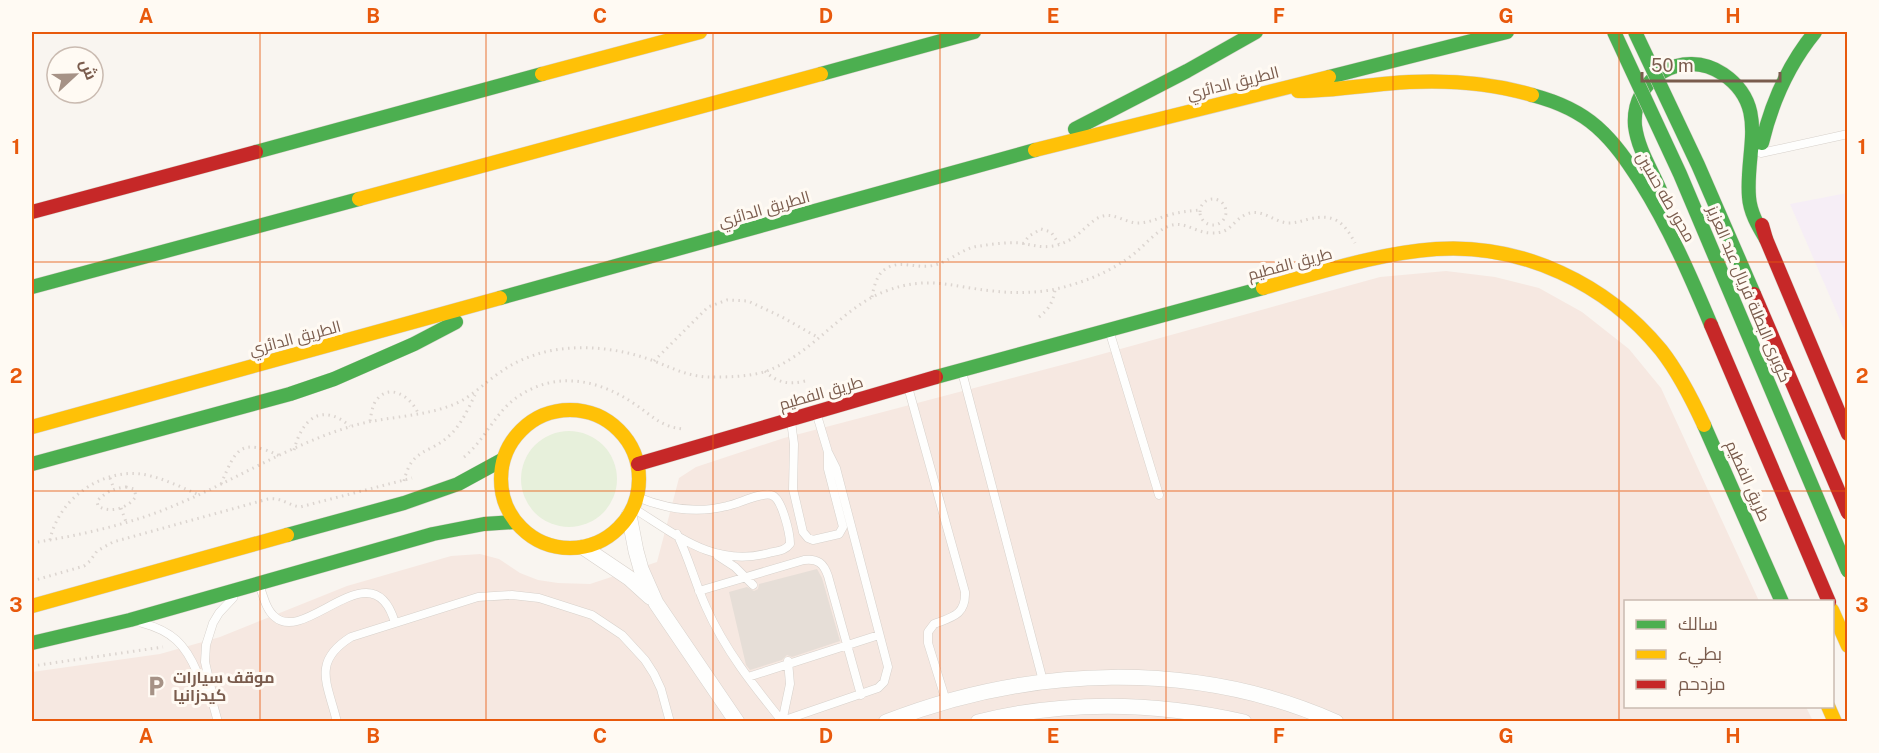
<svg xmlns="http://www.w3.org/2000/svg" width="1879" height="753" font-family="'Public Sans',Cairo,sans-serif">
<rect width="100%" height="100%" fill="#f9f5f0"/>
<path fill="#f6e8e1" d="M 1446,271 L 1495,277 L 1539,288 L 1582,312 L 1629,349 L 1661,388 L 1759,601 L 1626,602 L 1626,706 L 1806,707 L 1813,721 L 32,722 L 32,672 L 160,654 L 220,637 L 347,586 L 451,556 L 480,554 L 499,559 L 520,573 L 538,580 L 558,583 L 590,584 L 657,562 L 679,478 L 696,467 L 784,438 L 1077,361 L 1380,277 Z"/>
<path fill="#f6eef6" d="M 1847,193 L 1848,193 L 1847,336 L 1790,204 Z"/>
<path fill="#e7f0db" d="M521 479a48 48 0 1 1 96 0a48 48 0 1 1-96 0Z"/>
<path fill="#e6ded7" d="M 817,569 L 822,578 L 840,641 L 792,657 L 787,655 L 782,660 L 750,670 L 746,665 L 729,592 L 747,587 L 754,591 L 758,589 L 759,584 Z"/>
<g fill="none" stroke-linecap="round" stroke-linejoin="round">
<defs>
<path id="lane" d="M 1761,153 L 1848,134
M 1109,330 L 1159,495
M 962,372 L 1043,681
M 908,387 L 965,592 C 966,615 952,617 934,624 L 928,632 L 928,643 L 946,701
M 791,421 L 794,444 L 793,489 L 803,532 L 808,538 L 813,540 L 839,534 L 843,527 L 828,469 L 828,452
M 633,508 C 677,535 714,568 769,553 C 777,551 785,551 790,544 C 790,534 782,497 771,495 C 761,492 738,504 727,506 C 696,514 666,509 637,497
M 677,534 C 689,558 695,583 706,607 C 725,650 753,685 782,721 L 878,688 L 884,682 L 888,667 L 836,468 L 828,452 L 816,412
M 718,556 L 735,567 L 753,585
M 259,584 C 263,595 266,610 275,617 C 306,645 373,546 395,623
M 699,591 L 804,560 C 818,558 824,564 828,576 L 861,695
M 142,623 C 172,631 185,644 197,672 C 200,682 203,690 211,697
M 748,677 L 879,635
M 218,722 L 211,697 L 211,688 L 205,662 L 206,645 L 213,623 L 219,613 L 233,598
M 337,722 C 328,684 311,662 351,637 L 478,597 L 512,595 L 539,598 L 592,615 L 622,635 L 645,660 L 654,674 L 661,689 L 670,722
M 782,722 L 790,684 L 788,661"/>
<path id="street" d="M 629,515 L 636,551 L 641,569 L 656,603 L 737,722
M 583,547 L 629,578 L 650,597
M 886,722 C 1029,666 1194,659 1336,722
M 978,722 C 1066,700 1156,702 1244,722"/>
<path id="fast" d="M 821,74 L 974,32
M 1329,77 L 1507,32
M 1532,95 C 1555,101 1579,111 1597,127 C 1615,143 1627,161 1640,181 C 1669,227 1690,275 1711,325
M 1075,129 L 1187,71 L 1256,32
M 1762,143 C 1772,101 1788,65 1815,32
M 256,152 L 542,74
M 1660,190 C 1651,169 1638,149 1635,126 C 1631,78 1683,47 1723,74 C 1770,106 1745,151 1749,197 C 1750,212 1758,226 1766,239
M 32,287 L 359,199
M 500,298 L 1035,150
M 936,377 L 1263,288
M 1704,425 L 1782,602
M 32,464 L 290,394 L 334,379 L 414,344 L 456,322
M 287,535 L 404,503 L 458,484 L 502,460
M 32,643 L 130,620 L 433,534 L 484,524 L 515,522"/>
<path id="slow" d="M 542,74 L 700,32
M 1298,91 C 1335,91 1371,84 1409,82 C 1450,80 1492,83 1532,95
M 1035,150 L 1329,77
M 359,199 L 821,74
M 1263,288 C 1319,273 1378,253 1436,249 C 1522,243 1607,284 1661,350 C 1679,373 1692,399 1704,425
M501 479a69 69 0 1 1 138 0a69 69 0 1 1-138 0Z
M 32,427 L 500,298
M 32,606 L 287,535
M 1832,610 L 1848,646
M 1828,706 L 1835,722"/>
<path id="jam" d="M 32,212 L 256,152
M 1762,225 L 1766,239 L 1848,434
M 1711,325 L 1829,602
M 638,464 L 936,377"/>
</defs>
<use href="#lane" stroke="#d7d1cb" stroke-width="9"/>
<use href="#street" stroke="#d7d1cb" stroke-width="16"/>
<use href="#fast" stroke="#d9d2cb" stroke-width="15"/>
<use href="#slow" stroke="#d9d2cb" stroke-width="15"/>
<use href="#jam" stroke="#d9d2cb" stroke-width="15"/>
<path stroke="#dcd5d0" stroke-width="3" stroke-dasharray="1.5 4.5" stroke-linecap="butt" d="M1200 212a13 13 0 1 1 26 0a13 13 0 1 1-26 0Z
M 1023,244 L 1029,236 L 1041,229 L 1051,232 L 1059,244
M 872,297 C 874,286 877,272 889,267 C 902,261 916,268 930,266 C 949,263 963,247 980,246 C 993,244 1008,242 1021,243 C 1032,245 1041,248 1053,246 C 1065,244 1076,237 1084,229 C 1090,224 1095,218 1103,216 C 1115,213 1126,223 1138,223 C 1149,223 1158,218 1169,215 C 1179,212 1189,211 1200,210
M 1039,317 C 1049,309 1053,302 1055,290
M 654,361 L 708,307 L 727,300 L 748,301 L 782,317 L 819,338
M 765,371 C 777,383 789,385 805,381
M 370,421 C 371,415 372,408 375,402 C 389,381 411,397 418,413
M 294,450 C 302,419 321,402 350,426
M 464,457 C 485,440 494,414 516,398 C 555,370 599,379 636,405 C 654,417 661,427 684,429
M 110,478 L 114,489
M 404,481 C 412,447 429,455 450,435 C 461,425 468,409 475,395
M 221,484 C 236,449 240,437 280,456
M 126,487 L 134,489 L 136,496 C 129,508 110,514 98,506 L 97,501 C 106,492 114,488 126,487 Z
M 121,508 L 126,522
M 50,540 C 58,500 100,469 141,474 C 161,477 181,487 199,495
M 32,543 C 81,535 132,524 178,504 C 235,480 290,445 349,427 C 383,416 421,418 455,404 C 473,396 485,382 502,371 C 513,363 527,357 541,353 C 577,343 620,348 654,361 C 677,370 691,378 717,377 C 732,377 752,376 767,371 C 786,364 806,349 821,336 C 841,319 861,300 886,291 C 928,275 952,287 993,291 C 1019,294 1046,293 1071,285 C 1095,278 1116,268 1135,253 C 1146,244 1156,231 1169,226 C 1184,220 1196,233 1211,233 C 1232,234 1232,220 1247,214 C 1262,208 1274,222 1288,223 C 1296,223 1302,221 1309,219 C 1334,213 1344,222 1355,243
M 32,581 L 84,566 L 90,561 L 97,551 L 113,542 L 268,499 C 281,497 288,505 300,507 L 412,478
M 32,666 L 163,647"/>
<use href="#lane" stroke="#fefefd" stroke-width="8"/>
<use href="#street" stroke="#fefefd" stroke-width="15"/>
<use href="#fast" stroke="#4caf50" stroke-width="14"/>
<use href="#slow" stroke="#ffc107" stroke-width="14"/>
<use href="#jam" stroke="#c62828" stroke-width="14"/>
<defs>
<path id="fast-bridge" d="M 1614,32 L 1680,174 L 1848,571
M 1635,32 L 1698,165 L 1754,294"/>
<path id="jam-bridge" d="M 1754,294 L 1848,513"/>
</defs>
<use href="#fast-bridge" stroke="#dad1cc" stroke-width="15" stroke-linecap="butt"/>
<use href="#jam-bridge" stroke="#dad1cc" stroke-width="15" stroke-linecap="butt"/>
<use href="#fast-bridge" stroke="#4caf50" stroke-width="14"/>
<use href="#jam-bridge" stroke="#c62828" stroke-width="14"/>
</g>
<path fill="none" stroke="#e8590c" stroke-width="1.5" stroke-opacity="0.55" d="M 260,32 L 260,722M 486,32 L 486,722M 713,32 L 713,722M 940,32 L 940,722M 1166,32 L 1166,722M 1393,32 L 1393,722M 1619,32 L 1619,722M 32,262 L 1848,262M 32,491 L 1848,491"/>
<defs>
<symbol id="parking-bare" viewBox="-9 -9 18 18"><path d="M-3.5-5.5H1a3.5 3.5 0 0 1 0 7H-1V5.5H-3.5ZM-1-3.4V-.6H.8a1.4 1.4 0 0 0 0-2.8Z" fill="#a69286" stroke="#fffaf3" stroke-width="2.5" paint-order="stroke"/></symbol>
</defs>
<g fill-rule="evenodd">
<use href="#parking-bare" x="141" y="671" width="30" height="30"/>
</g>
<g text-anchor="middle" dominant-baseline="central" stroke-width="6" stroke-linejoin="round" paint-order="stroke">
<g font-size="16" fill="#7a5c4d" stroke="#fffaf3">
<text transform="translate(1233 83) rotate(-14)">الطريق الدائري</text>
<text transform="translate(1666 197) rotate(60)">محور طه حسين</text>
<text transform="translate(764 209) rotate(-16)">الطريق الدائري</text>
<text transform="translate(1290 264) rotate(-15)">طريق الفطيم</text>
<text transform="translate(1749 294) rotate(67)">كوبرى البطلة فريال عبد العزيز</text>
<text transform="translate(295 338) rotate(-15)">الطريق الدائري</text>
<text transform="translate(821 393) rotate(-16)">طريق الفطيم</text>
<text transform="translate(1748 481) rotate(66)">طريق الفطيم</text>
</g>
<g font-size="16" font-weight="bold" fill="#7a5c4d" stroke="#fffaf3" text-anchor="start">
<text x="173" y="677">موقف سيارات<tspan x="173" dy="18">كيدزانيا</tspan></text>
</g>
</g>
<rect width="1879" height="753" fill="none" stroke="#fffaf3" stroke-width="66"/>
<rect x="1624" y="600" width="210" height="108" fill="#fffaf3" stroke="#cabbb1" stroke-width="1.5"/>
<rect x="1636" y="620" width="30" height="9" fill="#4caf50" stroke="#cabbb1" stroke-width="1.5"/>
<text x="1678" y="630" font-size="18" fill="#7a5c4d">سالك</text>
<rect x="1636" y="650" width="30" height="9" fill="#ffc107" stroke="#cabbb1" stroke-width="1.5"/>
<text x="1678" y="660" font-size="18" fill="#7a5c4d">بطيء</text>
<rect x="1636" y="680" width="30" height="9" fill="#c62828" stroke="#cabbb1" stroke-width="1.5"/>
<text x="1678" y="690" font-size="18" fill="#7a5c4d">مزدحم</text>
<g transform="translate(75 75) rotate(68)"><circle r="28" fill="#fffaf3" stroke="#cabbb1" stroke-width="1.5"/>
<path d="M0-4.5L10 22L0 15L-10 22Z" fill="#a69286"/>
<text y="-9" font-size="16" font-weight="bold" text-anchor="middle" fill="#7a5c4d">ش</text>
</g>
<path d="M1642 72v9h138v-9" fill="none" stroke="#7a5c4d" stroke-width="3"/>
<text x="1651" y="72" font-size="18" fill="#7a5c4d" stroke="#fffaf3" stroke-width="4.5" paint-order="stroke">50 m</text>
<rect x="33" y="33" width="1813" height="687" fill="none" stroke="#e8590c" stroke-width="2"/>
<g font-size="20" text-anchor="middle" font-weight="bold" fill="#e8590c">
<text x="146" y="23">A</text>
<text x="373" y="23">B</text>
<text x="600" y="23">C</text>
<text x="826" y="23">D</text>
<text x="1053" y="23">E</text>
<text x="1279" y="23">F</text>
<text x="1506" y="23">G</text>
<text x="1733" y="23">H</text>
<text x="16" y="154">1</text>
<text x="1862" y="154">1</text>
<text x="16" y="383">2</text>
<text x="1862" y="383">2</text>
<text x="16" y="612">3</text>
<text x="1862" y="612">3</text>
<text x="146" y="743">A</text>
<text x="373" y="743">B</text>
<text x="600" y="743">C</text>
<text x="826" y="743">D</text>
<text x="1053" y="743">E</text>
<text x="1279" y="743">F</text>
<text x="1506" y="743">G</text>
<text x="1733" y="743">H</text>
</g>
</svg>
